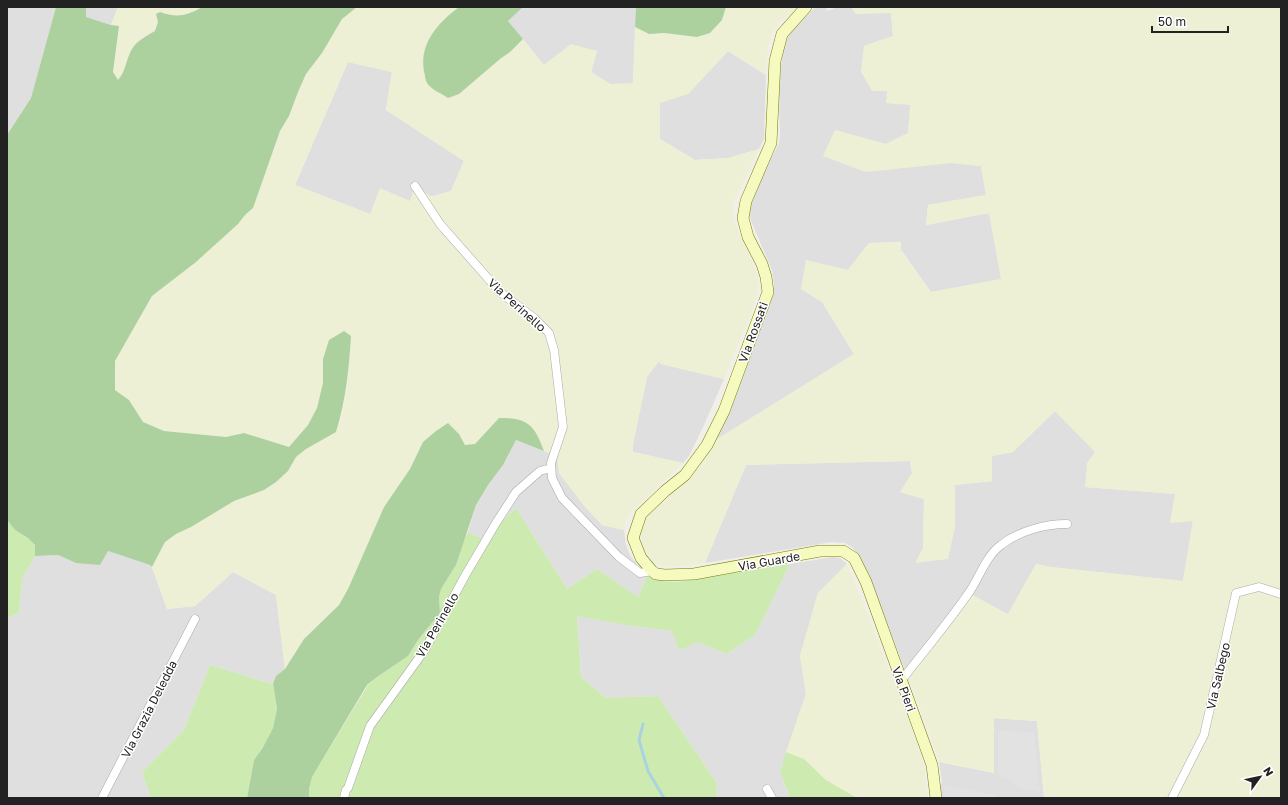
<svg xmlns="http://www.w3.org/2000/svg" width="1288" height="805" font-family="'Golos Text',sans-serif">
<rect width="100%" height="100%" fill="#f2efe9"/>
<path fill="#e0dfdf" d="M 7,7 L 56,7 L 31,98 L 7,135 Z
M 86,7 L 118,7 L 111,25 L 86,17 Z
M 523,7 L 636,7 L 633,84 L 610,84 L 591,72 L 597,51 L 544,65 L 508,21 Z
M 816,7 L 826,7 L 827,11 L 838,7 L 851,7 L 856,13 L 891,13 L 893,36 L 864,46 L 887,91 L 911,105 L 908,133 L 886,144 L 835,130 L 952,163 L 981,166 L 986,195 L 928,205 L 926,225 L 989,213 L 1002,279 L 931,292 L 902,251 L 901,251 L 901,242 L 869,243 L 848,270 L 801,289 L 822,302 L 854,354 L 714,441 L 764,321 L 772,298 L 774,285 L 772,270 L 752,223 L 748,212 L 748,206 L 779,143 L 780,134 L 779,91 L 783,49 L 787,38 L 793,29 Z
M 728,51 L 766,75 L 764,139 L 759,149 L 728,158 L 695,160 L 660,139 L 660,102 L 688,94 Z
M 348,62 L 392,72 L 386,110 L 464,161 L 451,191 L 370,214 L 295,185 Z
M 659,361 L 661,364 L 724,379 L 704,425 L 689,456 L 683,463 L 633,452 L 633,444 L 647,377 Z
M 1055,411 L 1096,452 L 1085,487 L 1176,494 L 1193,521 L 1183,581 L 1050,567 L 1036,564 L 1008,614 L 905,670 L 885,617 L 860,557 L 852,547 L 845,543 L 832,542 L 705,563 L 746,465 L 910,461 L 912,473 L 901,492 L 924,499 L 923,549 L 955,527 L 955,485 L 992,481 L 992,456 L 1013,452 Z
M 516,440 L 557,456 L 602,525 L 624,530 L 626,545 L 629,553 L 641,571 L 647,576 L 638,597 L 597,569 L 567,589 L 516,508 L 483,539 L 468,532 L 476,505 L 488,485 L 503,465 Z
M 108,551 L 150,565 L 152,567 L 167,609 L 195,606 L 233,572 L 276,595 L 285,669 L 276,676 L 272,684 L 210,665 L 184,730 L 142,772 L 151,798 L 7,798 L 7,618 L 19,613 L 22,579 L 35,556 L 58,555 L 76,563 Z
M 833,557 L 840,558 L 847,564 L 818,593 L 800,656 L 806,694 L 780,772 L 790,798 L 716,798 L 717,783 L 658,696 L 606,698 L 581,677 L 577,615 L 626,625 L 673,631 L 727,654 L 755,635 L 790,564 Z
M 993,718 L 1037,721 L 1044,798 L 936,798 L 942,782 L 939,762 L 994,773 Z"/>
<path fill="#eef0d5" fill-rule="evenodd" d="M 118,7 L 202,7 L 186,15 L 171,16 L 160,12 L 155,31 L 139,40 L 126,65 L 124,73 L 118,81 L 113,72 L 119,26 L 111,25 Z
M 357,7 L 459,7 L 447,17 L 500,59 L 510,52 L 523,39 L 544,65 L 571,44 L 597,51 L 591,72 L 610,84 L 633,83 L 635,27 L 649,34 L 664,33 L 697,37 L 722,20 L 726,7 L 804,7 L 801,10 L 782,19 L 773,32 L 768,46 L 766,75 L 728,51 L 688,94 L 660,103 L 660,139 L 695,160 L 728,158 L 759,149 L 733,204 L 733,214 L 737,228 L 758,275 L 757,295 L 750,316 L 724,379 L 661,364 L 659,361 L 647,377 L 633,444 L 633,452 L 683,463 L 634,509 L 625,522 L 624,530 L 602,525 L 584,506 L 559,473 L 557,456 L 544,451 L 541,443 L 529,423 L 499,418 L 475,444 L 465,445 L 459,434 L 423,442 L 410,469 L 384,507 L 348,589 L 339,605 L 304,639 L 285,669 L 276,595 L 233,572 L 195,606 L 167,609 L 152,567 L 165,542 L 176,534 L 191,527 L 234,501 L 264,490 L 276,482 L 288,471 L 296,457 L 306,449 L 336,432 L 343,412 L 349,367 L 351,336 L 323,359 L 323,383 L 317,408 L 308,425 L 289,447 L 244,433 L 226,437 L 164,431 L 143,422 L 129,400 L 115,390 L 115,361 L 152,296 L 196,262 L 238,224 L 245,215 L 253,208 L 280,131 L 289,116 L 298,92 L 306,74 L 322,53 L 342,19 ZM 348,62 L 392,72 L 386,110 L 464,161 L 451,191 L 432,197 L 415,186 L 410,201 L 380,188 L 370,214 L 295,185 Z
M 851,7 L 1281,7 L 1281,798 L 1044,798 L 1037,721 L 994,718 L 994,773 L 939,762 L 931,738 L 905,670 L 967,592 L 1008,614 L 1036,564 L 1050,567 L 1183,581 L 1193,521 L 1170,523 L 1175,494 L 1085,487 L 1087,463 L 1095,452 L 1055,411 L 1013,452 L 992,456 L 992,481 L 955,485 L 955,527 L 948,559 L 915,563 L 923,548 L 924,499 L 900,492 L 912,473 L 910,461 L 746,465 L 705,563 L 677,567 L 659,565 L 652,561 L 643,547 L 639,533 L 644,519 L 691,477 L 701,465 L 714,441 L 854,354 L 822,302 L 801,289 L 806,260 L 848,270 L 869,243 L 901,242 L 901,251 L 931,292 L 1001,279 L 989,213 L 926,225 L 928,205 L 986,195 L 981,166 L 952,163 L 866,172 L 823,156 L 835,130 L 886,144 L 908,133 L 910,105 L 886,103 L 887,91 L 872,91 L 861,72 L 864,46 L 893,36 L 891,13 L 856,14 Z
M 847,564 L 871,622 L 917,743 L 924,766 L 928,798 L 857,798 L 826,780 L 804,759 L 786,752 L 806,694 L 800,656 L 818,593 Z"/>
<path fill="#cdebb0" d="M 516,508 L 567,589 L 597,569 L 638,597 L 647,576 L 663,581 L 677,582 L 790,564 L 755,635 L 727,654 L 698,642 L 679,650 L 672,631 L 626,625 L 577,616 L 581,677 L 606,698 L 658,696 L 717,783 L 716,798 L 309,798 L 309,789 L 312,777 L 368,685 L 377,677 L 408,656 L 418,640 L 440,613 L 439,597 L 441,589 L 456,565 L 462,544 L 468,532 L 483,539 Z
M 7,520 L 15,530 L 28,538 L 35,545 L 35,556 L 22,579 L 19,613 L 7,618 Z
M 210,665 L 272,684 L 273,683 L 277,709 L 273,728 L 262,749 L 254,760 L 247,798 L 151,798 L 142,772 L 184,730 Z
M 786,752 L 804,759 L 826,780 L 857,798 L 790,798 L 780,772 Z"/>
<path fill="#add19e" d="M 56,7 L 86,7 L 86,17 L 111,25 L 119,26 L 113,72 L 118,80 C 127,70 126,56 134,46 C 140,39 148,35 155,31 L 158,22 L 156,14 L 160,12 C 176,18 187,16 202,7 L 357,7 L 342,19 L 322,53 L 306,74 L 298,92 L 289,116 L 280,131 L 253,208 L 245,215 L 238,224 L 196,262 L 152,296 L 115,361 L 115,390 L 129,400 L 143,422 L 164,431 L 226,437 L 244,433 L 289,447 L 308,425 L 317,408 L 323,383 L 323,359 L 329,340 L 344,331 L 351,336 C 349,368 346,400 336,432 L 306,449 L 296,457 L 288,471 L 276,482 L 264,490 L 234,501 L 191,527 L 176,534 L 165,542 L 152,567 L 150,565 L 108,551 L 100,565 L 76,563 L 58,555 L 35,556 L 35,545 L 28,538 L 15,530 L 7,520 L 7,135 L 31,98 Z
M 459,7 L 523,7 L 508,21 L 523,39 L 510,52 L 500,59 L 459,94 L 448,98 C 441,93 429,89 426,81 C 425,78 425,74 424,72 C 419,43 438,23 459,7 Z
M 636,7 L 726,7 L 722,20 L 710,33 L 697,37 L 664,33 L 649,34 L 635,27 Z
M 499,418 C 528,418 534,424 544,451 L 516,440 L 503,465 L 488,485 L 476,505 L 456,565 L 441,589 L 439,597 L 440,613 L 418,640 L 408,656 L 377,677 L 367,685 L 312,777 L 309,789 L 309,798 L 247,798 L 254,760 L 262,749 L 273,728 L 277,709 L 273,683 L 276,676 L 285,669 L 304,639 L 339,605 L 348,589 L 384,507 L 410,469 L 423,442 L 436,431 L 448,423 L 459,434 L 465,445 L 475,444 Z"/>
<path fill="#e2e2e2" d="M 998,731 L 1034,732 L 1040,792 L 1020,788 L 1009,779 L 998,776 Z
M 943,785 L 995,795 L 995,798 L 944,798 Z"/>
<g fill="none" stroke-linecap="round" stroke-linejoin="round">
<path stroke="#aad3df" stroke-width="3" d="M 643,724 L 639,740 L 648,771 L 664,798"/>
<defs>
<path id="street" d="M 415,186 L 440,224 L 500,292 L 534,318 L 549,333 L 554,350 L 563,427 L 551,463 L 552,478 L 562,498 L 619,557 L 640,573 L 652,571
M 901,681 C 924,651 949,622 970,591 C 980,576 986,556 1001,545 C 1019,531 1045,524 1067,524
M 767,789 L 772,798
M 102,798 L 195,619
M 344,798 L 346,790 L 348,788 L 370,726 L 424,651 L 466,574 L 496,523 L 516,492 L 540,471 L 551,468
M 1172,798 L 1204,735 L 1236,593 L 1259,587 L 1281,594"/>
<path id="secondary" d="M 806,7 L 782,34 L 775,61 L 771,143 L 746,201 L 743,218 L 748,237 L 762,264 L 766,277 L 768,292 L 724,411 L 707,445 L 685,475 L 665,491 L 641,514 L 633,538 L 641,558 L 652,571 L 656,574 L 665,575 L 694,574 L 820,551 L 843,551 L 854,558 L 866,582 L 932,765 L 936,798"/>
</defs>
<use href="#street" stroke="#a9a9a9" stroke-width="9"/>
<use href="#secondary" stroke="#707d05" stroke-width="12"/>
<use href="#street" stroke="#fff" stroke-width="8"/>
<use href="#secondary" stroke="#f7fabf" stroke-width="11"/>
</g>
<g text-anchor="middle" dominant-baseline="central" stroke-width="3" stroke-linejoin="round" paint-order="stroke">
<g font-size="12" fill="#222" stroke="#fff">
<text transform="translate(517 305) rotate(42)">Via Perinello</text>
<text transform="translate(753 332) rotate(-70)">Via Rossati</text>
<text transform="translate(769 561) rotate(-10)">Via Guarde</text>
<text transform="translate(437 625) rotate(-60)">Via Perinello</text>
<text transform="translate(1218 676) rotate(-77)">Via Salbego</text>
<text transform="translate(904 689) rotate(70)">Via Pieri</text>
<text transform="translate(149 709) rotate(-63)">Via Grazia Deledda</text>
</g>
</g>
<rect width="1288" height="805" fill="none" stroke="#222222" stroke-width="16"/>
<g transform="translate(1260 777) rotate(57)" stroke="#ffffff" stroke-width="3" paint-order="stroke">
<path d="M0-3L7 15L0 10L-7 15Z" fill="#222222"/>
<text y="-6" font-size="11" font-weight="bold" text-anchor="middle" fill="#222222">N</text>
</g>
<path d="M1152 26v6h76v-6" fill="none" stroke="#222222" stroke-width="2"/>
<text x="1158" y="26" font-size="12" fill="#222222" stroke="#ffffff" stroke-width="3" paint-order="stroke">50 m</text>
</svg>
